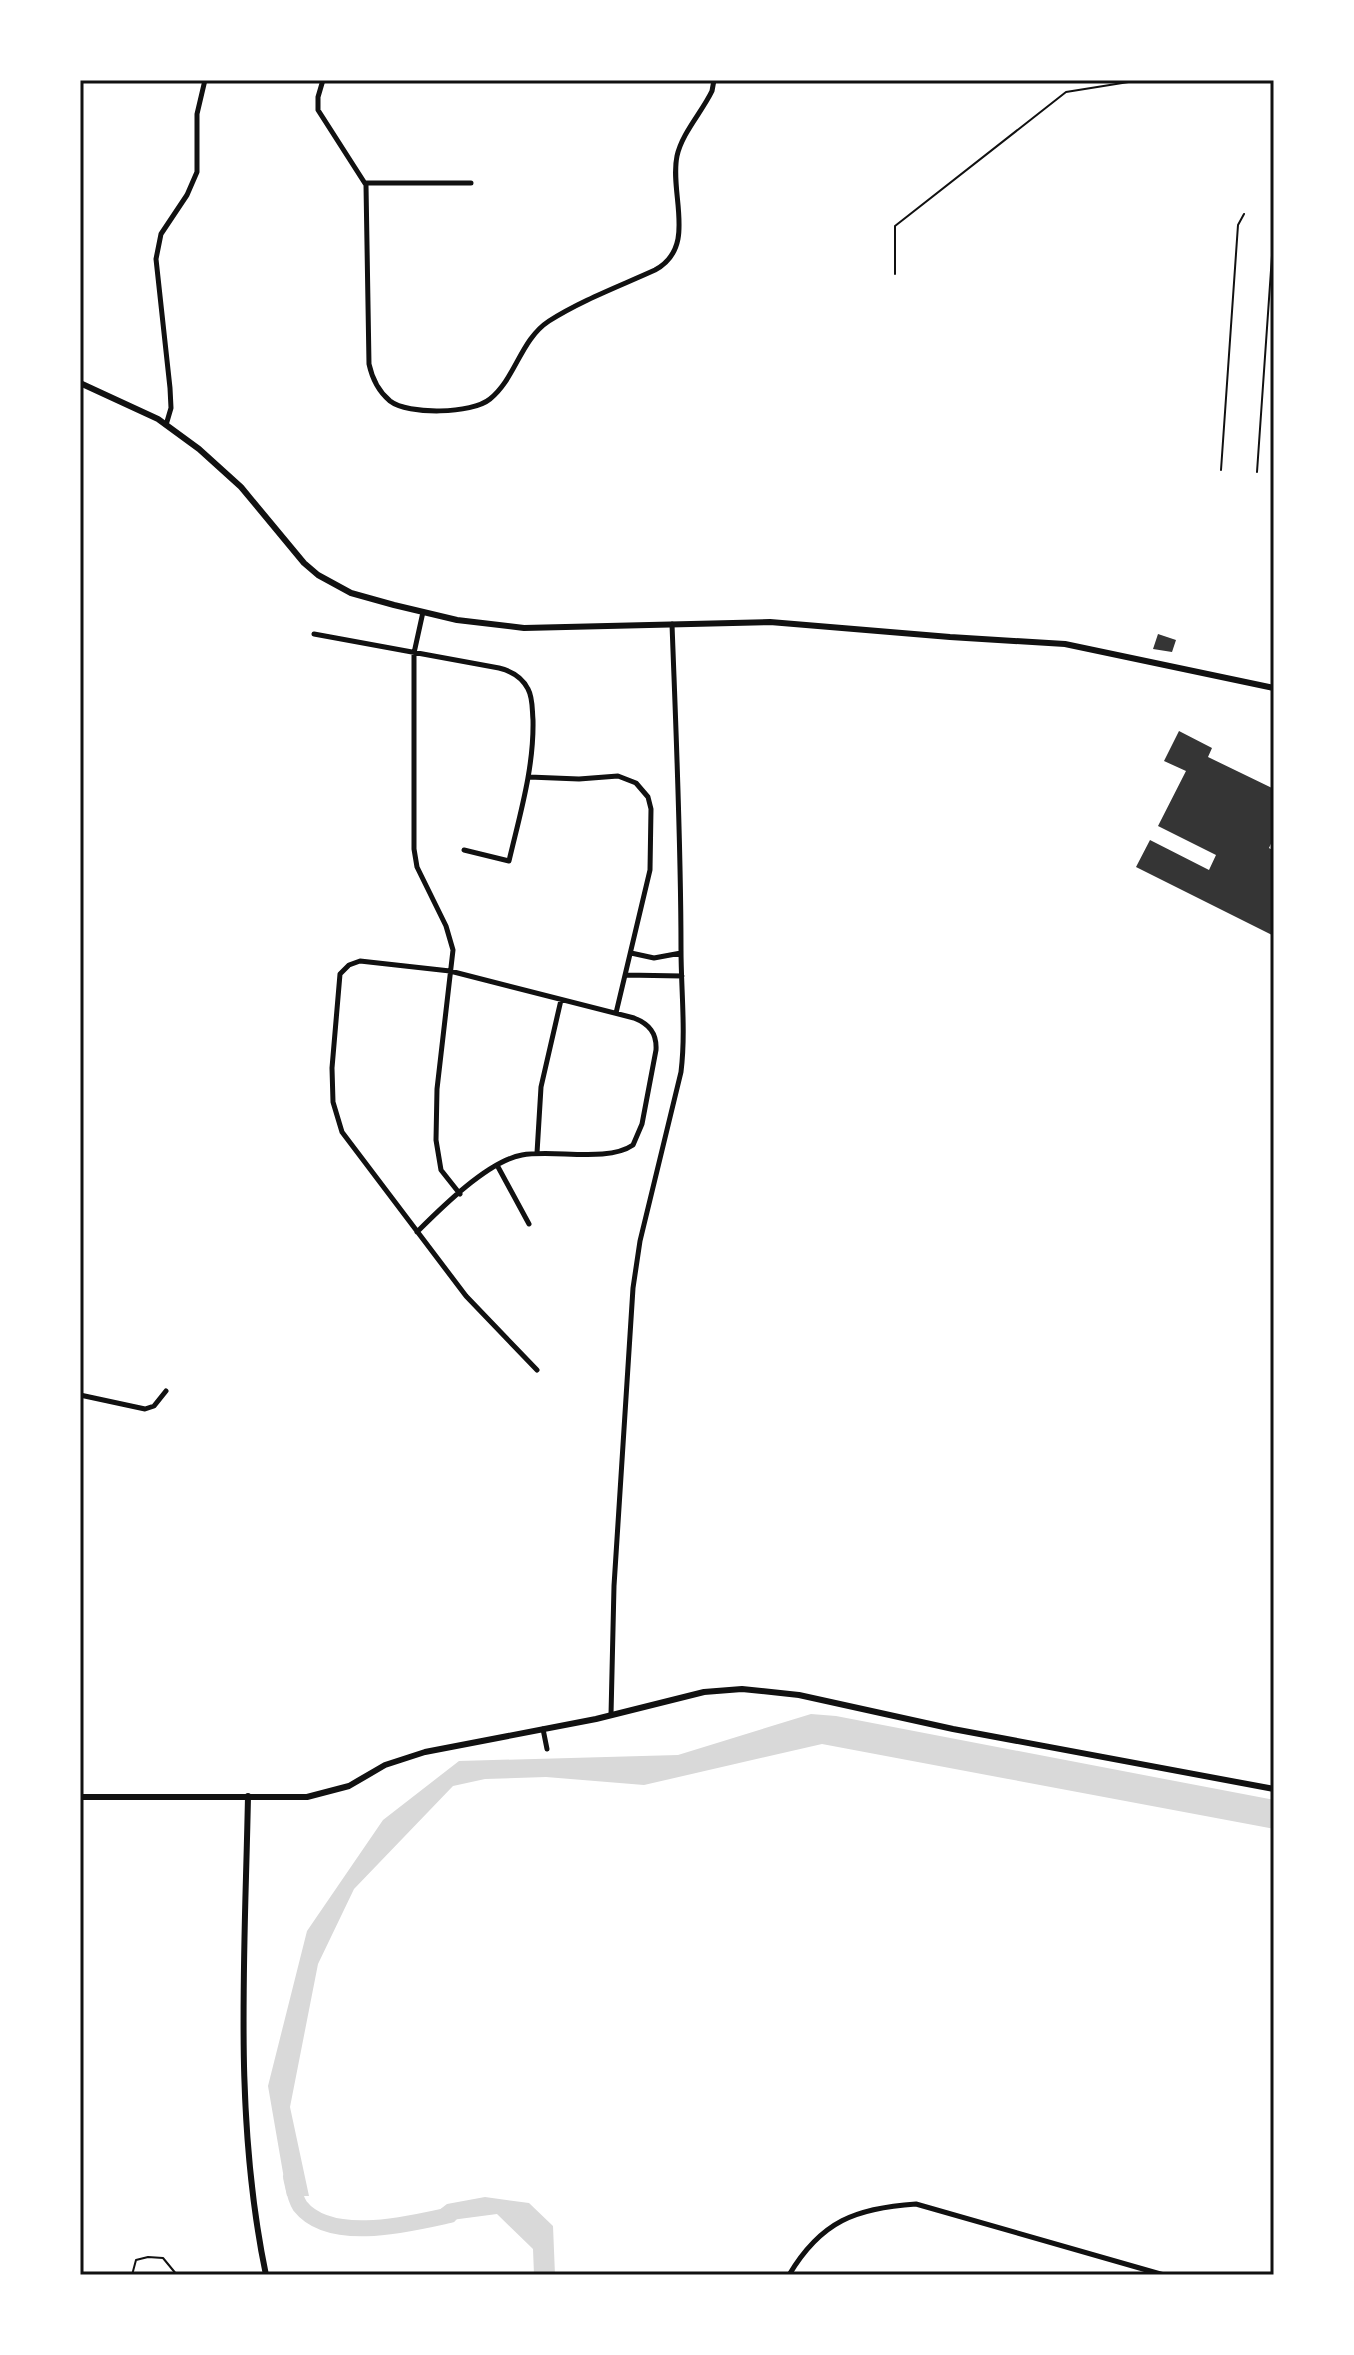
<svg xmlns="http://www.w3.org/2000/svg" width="1354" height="2355" font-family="Raleway,sans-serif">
<rect width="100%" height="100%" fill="#fff"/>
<path fill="#d9d9d9" d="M 811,1714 L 836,1716 L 1274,1800 L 1274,1829 L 822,1744 L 644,1785 L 546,1777 L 485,1779 L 453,1786 L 354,1889 L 318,1964 L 290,2107 L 309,2196 L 287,2196 L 268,2086 L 307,1931 L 383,1820 L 459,1761 L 678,1755 Z
M 485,2197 L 529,2203 L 553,2226 L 555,2275 L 534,2275 L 533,2249 L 497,2214 L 421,2224 L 447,2204 Z"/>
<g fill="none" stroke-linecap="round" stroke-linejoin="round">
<path stroke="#d9d9d9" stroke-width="16" d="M 291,2177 C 293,2186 295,2199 300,2206 C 330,2244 409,2224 450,2215"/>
</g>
<path fill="#353535" d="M 1158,634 L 1176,640 L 1172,652 L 1153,649 Z
M 1179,731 L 1212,748 L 1208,757 L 1274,789 L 1274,837 L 1269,848 L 1274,851 L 1274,936 L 1136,867 L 1150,840 L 1209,870 L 1216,855 L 1158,826 L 1186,771 L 1164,761 Z"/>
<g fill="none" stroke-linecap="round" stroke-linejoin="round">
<path stroke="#111" stroke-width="2" d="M 895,274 L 895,226 L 1066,92 L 1141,80"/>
<path stroke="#111" stroke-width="2" d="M 1221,470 L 1238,225 L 1244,214
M 1257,472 L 1274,227
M 132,2275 L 136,2260 L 148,2257 L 163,2258 L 177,2275"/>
<path stroke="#111" stroke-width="5" d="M 323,80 L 318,97 L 318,110 L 366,185 L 369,364 C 372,378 378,391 390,401 C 408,415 472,414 490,399 C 516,378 520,340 549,321 C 582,300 620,286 655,270 C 698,247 669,194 677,156 C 682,133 702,112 712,91 L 714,80
M 366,183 L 471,183
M 166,425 L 171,408 L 170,388 L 156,259 L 161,234 L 187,195 L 197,172 L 197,114 L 205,80
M 423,612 L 414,653 L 414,849 L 417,867 L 446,926 L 453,950 L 437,1089 L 436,1140 L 441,1170 L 460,1194
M 314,634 L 499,668 C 511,671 522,677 528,689 C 533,698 532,709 533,720 C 534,768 520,814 509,861 L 464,850
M 529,777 L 579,779 L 618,776 L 636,783 L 648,797 L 651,809 L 650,870 L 616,1013
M 631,953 L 654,958 L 681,953
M 625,975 L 682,976
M 537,1153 L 541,1087 L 561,1000
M 497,1165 L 529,1224
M 417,1232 C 441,1208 488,1161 522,1155 C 553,1149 607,1163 633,1145 L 642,1124 L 656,1050 C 657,1033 649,1024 634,1018 L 450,971 L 360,961 L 349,965 L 340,974 L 332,1068 L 333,1102 L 342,1132 L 466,1296 L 537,1370
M 80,1395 L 145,1409 L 154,1406 L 166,1391
M 611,1715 L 614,1586 L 633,1288 L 640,1241 L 681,1072 C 686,1031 681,990 681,949 C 681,841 676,732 672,624
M 543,1729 L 547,1749
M 789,2275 C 821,2221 856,2208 916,2204 L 1164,2275"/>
<path stroke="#111" stroke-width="6" d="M 248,1796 C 245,1956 233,2117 266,2275
M 80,1797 L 307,1797 L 349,1786 L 385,1765 L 425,1752 L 596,1719 L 704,1692 L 742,1689 L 799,1695 L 953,1729 L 1274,1789"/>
<path stroke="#111" stroke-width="6" d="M 80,383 L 158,419 L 199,449 L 241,487 L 304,563 L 318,575 L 351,593 L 394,605 L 457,620 L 524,628 L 770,622 L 950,637 L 1065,644 L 1274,688"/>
</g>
<rect width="1354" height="2355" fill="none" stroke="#ffffff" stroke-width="164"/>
<rect x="82" y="82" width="1190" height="2191" fill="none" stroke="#111" stroke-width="3"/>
</svg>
